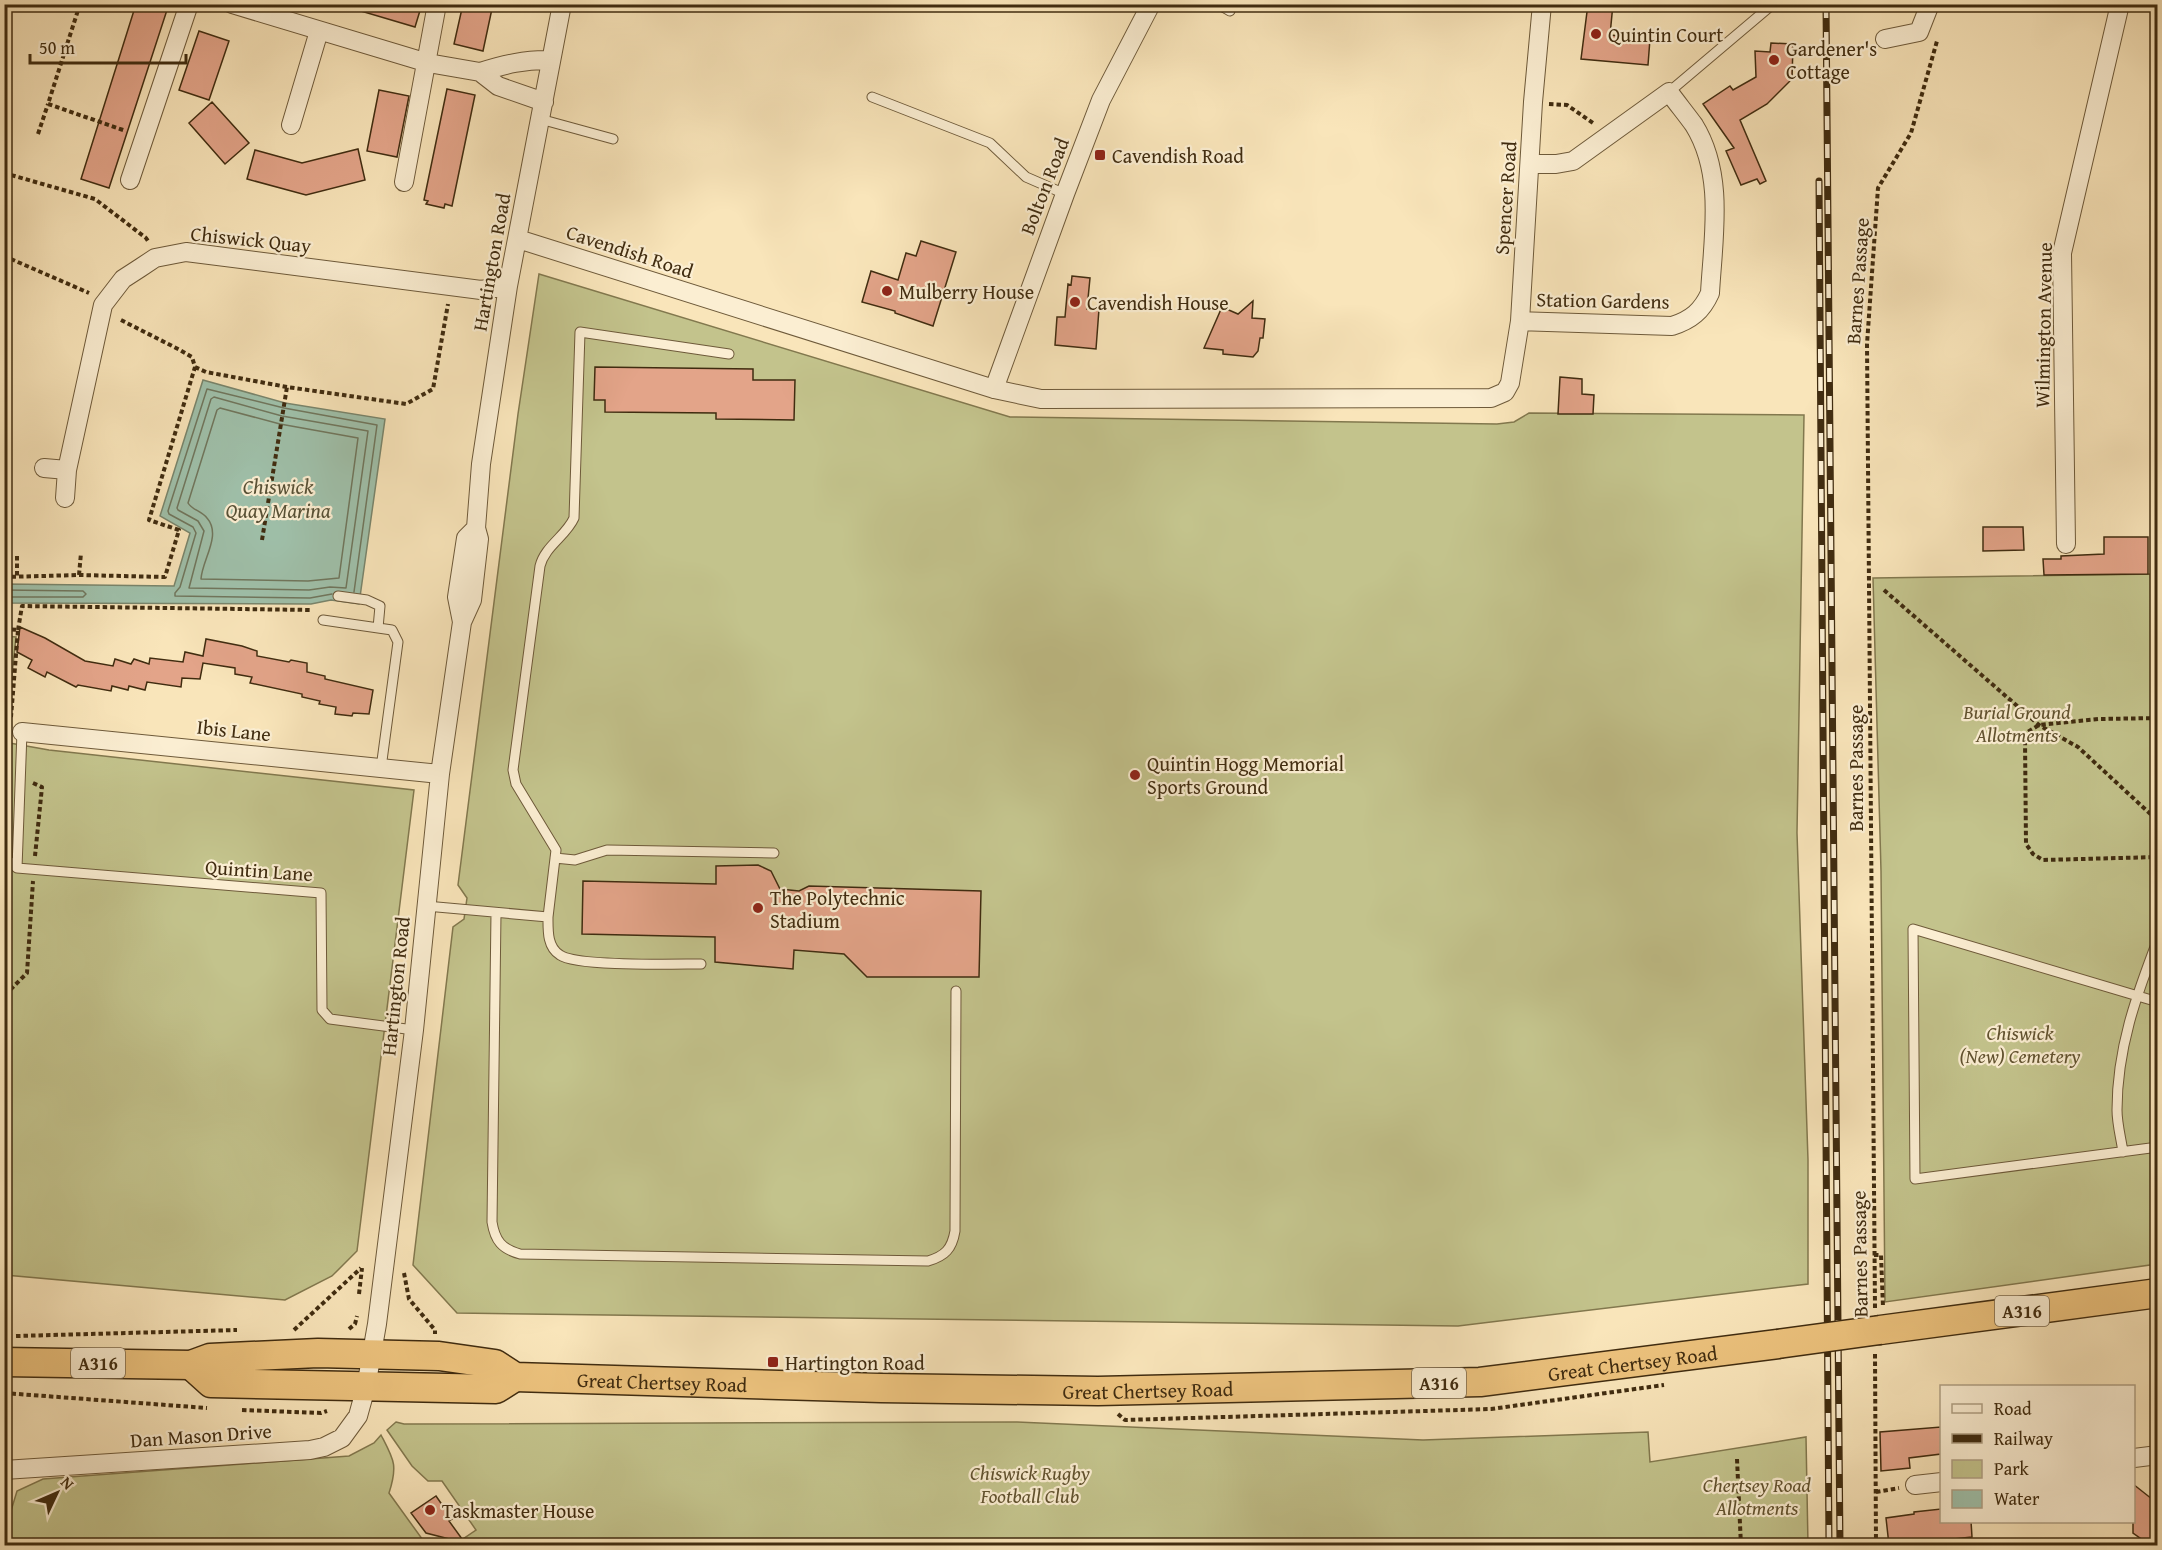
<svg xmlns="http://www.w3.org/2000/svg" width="2162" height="1550" font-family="'Gentium Book Plus',serif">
<rect width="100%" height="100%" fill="#f9e5ba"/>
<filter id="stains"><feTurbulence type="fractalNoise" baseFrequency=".00333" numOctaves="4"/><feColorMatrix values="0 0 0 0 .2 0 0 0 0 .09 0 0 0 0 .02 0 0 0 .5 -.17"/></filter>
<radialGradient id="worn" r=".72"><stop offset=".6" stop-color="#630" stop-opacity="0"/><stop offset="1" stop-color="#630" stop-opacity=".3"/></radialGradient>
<path fill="#c3c38c" stroke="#82784e" stroke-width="1.5" d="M 539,274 L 1010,417 L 1497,424 L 1514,422 L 1529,413 L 1804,415 L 1797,833 L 1808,1160 L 1808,1284 L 1458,1326 L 457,1313 L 413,1265 L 453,927 L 464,919 L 467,898 L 458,885 L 518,414 Z
M 2157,574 L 2157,1264 L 1885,1302 L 1881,871 L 1873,578 Z
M 5,636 L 16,637 L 5,740 L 4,636 Z
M 4,742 L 49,750 L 414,790 L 357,1251 L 332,1276 L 285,1300 L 5,1275 Z
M 396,1422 L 404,1424 L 1017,1422 L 1423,1440 L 1648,1432 L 1650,1462 L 1806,1437 L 1808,1545 L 454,1545 L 476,1530 L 442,1481 L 428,1481 L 412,1466 L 387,1430 Z
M 381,1435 C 394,1460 398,1465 389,1493 L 425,1543 L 431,1539 L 435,1545 L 10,1545 L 7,1524 L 17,1491 L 43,1479 L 349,1456 L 374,1443 Z"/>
<path fill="#9fc0aa" stroke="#79856c" stroke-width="1.5" d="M 203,380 L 285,403 L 385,419 L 359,604 L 331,600 L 311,604 L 5,603 L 5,584 L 174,586 L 190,533 L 160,516 Z"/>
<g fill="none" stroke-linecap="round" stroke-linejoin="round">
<path stroke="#70765d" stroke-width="1.5" d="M 214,397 L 282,416 L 368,431 L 346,588 L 330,587 L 309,590 L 189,588 L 204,531 L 198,521 L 178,510 L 177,508 L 211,399 Z
M 220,408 L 280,424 L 358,438 L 339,578 L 308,581 L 201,579 C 202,560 222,535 207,518 C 202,511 192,510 188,503 L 217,410 Z
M 4,590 L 83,591 L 86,594 L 83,597 L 4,597
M 332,594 L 310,598 L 175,596 L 175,593 L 180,587 L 196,533 L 193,527 L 169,514 L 168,511 L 207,389 L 284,408 L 377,425 L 354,592"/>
</g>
<path fill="#e3a489" stroke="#402c10" stroke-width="1.5" d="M 136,4 L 152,4 L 167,10 L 109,188 L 81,179 Z
M 355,4 L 422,4 L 415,27 L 354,9 Z
M 463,4 L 493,4 L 483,51 L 454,44 Z
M 1588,4 L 1613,4 L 1610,35 L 1650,39 L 1648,65 L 1581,59 Z
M 199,31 L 229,41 L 209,100 L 179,90 Z
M 1771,43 L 1793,44 L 1792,79 L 1767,104 L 1740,120 L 1766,181 L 1760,184 L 1757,179 L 1741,185 L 1726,151 L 1734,148 L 1703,104 L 1730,86 L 1733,90 L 1756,77 L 1755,51 L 1770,52 Z
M 447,89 L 475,95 L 452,206 L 445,204 L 444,208 L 426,204 L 428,201 L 424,200 Z
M 379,90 L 409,96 L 397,157 L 367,151 Z
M 212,102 L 249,143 L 225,164 L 189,123 Z
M 358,149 L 365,180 L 306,195 L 247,179 L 255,150 L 302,163 Z
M 921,241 L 956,252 L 933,326 L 895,313 L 895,311 L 862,302 L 871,271 L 898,280 L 906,253 L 916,256 Z
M 1072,276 L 1090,278 L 1087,309 L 1099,309 L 1096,349 L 1055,345 L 1057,317 L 1065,317 L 1068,284 L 1071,285 Z
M 1253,301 L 1252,318 L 1265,319 L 1263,338 L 1260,338 L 1258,351 L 1253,357 L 1223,354 L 1223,350 L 1204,348 L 1222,307 L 1238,314 Z
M 595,367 L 753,369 L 753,380 L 795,380 L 794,420 L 716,419 L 716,413 L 605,412 L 605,400 L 594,400 Z
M 1560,377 L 1582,379 L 1582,394 L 1594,395 L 1593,414 L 1558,414 Z
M 1983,527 L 2023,527 L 2024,550 L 1983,551 Z
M 2104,537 L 2148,537 L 2148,574 L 2044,575 L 2043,559 L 2061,559 L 2061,556 L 2104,554 Z
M 20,627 L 45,638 L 85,661 L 113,666 L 115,659 L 131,664 L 134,659 L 149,664 L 150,658 L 183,662 L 185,652 L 203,656 L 206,639 L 242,646 L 257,651 L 257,656 L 289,662 L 291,660 L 307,663 L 307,672 L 325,676 L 325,679 L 373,690 L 369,714 L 353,713 L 352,716 L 335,714 L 336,707 L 319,704 L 320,701 L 302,697 L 302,694 L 250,683 L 252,677 L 235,674 L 235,668 L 203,663 L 200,679 L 182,678 L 181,687 L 147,682 L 145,690 L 129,686 L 128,690 L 112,686 L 111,691 L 78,685 L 76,687 L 47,672 L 45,677 L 28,668 L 32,660 L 17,652 Z
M 758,865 L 771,871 L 780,889 L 799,891 L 809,886 L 981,891 L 979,977 L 867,977 L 844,954 L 794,950 L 793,969 L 715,962 L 715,937 L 582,934 L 583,881 L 716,884 L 716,866 Z
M 1941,1427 L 1941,1454 L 1909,1458 L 1910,1468 L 1881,1471 L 1880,1432 Z
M 2133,1484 L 2157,1503 L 2157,1536 L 2150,1545 L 2133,1533 Z
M 436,1496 L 452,1519 L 449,1521 L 465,1543 L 426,1533 L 411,1513 Z
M 1941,1509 L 1941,1521 L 1971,1521 L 1972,1537 L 1917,1543 L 1917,1545 L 1889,1545 L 1886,1518 L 1914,1514 L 1914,1512 Z"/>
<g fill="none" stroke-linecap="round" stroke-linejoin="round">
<defs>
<path id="service" d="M 1218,4 L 1230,11
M 1669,92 L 1773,4
M 872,97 L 990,143 L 1026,177 L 1065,194
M 540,119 L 613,139
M 338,596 L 367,600 L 380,606 L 378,628
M 323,620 L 392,630 L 398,642 L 381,768
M 4,857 L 17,868 L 22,732
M 555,858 L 575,860 L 607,850 L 774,853
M 17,868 L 321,893 L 322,1010 L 330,1019 L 414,1030
M 426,906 L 548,917 L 556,850 L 516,784 L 513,770 L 540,566 C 545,546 566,536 574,518 L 580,332 L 729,354
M 496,913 L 492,1222 C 495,1241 502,1249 520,1254 L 928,1261 C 945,1256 952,1249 955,1231 L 956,991
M 548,917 C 548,930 547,947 560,955 C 577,967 675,964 701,964
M 2158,1002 L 1913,929 L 1915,1179 L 2158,1147
M 2123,1152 C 2121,1138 2117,1124 2117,1110 C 2117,1049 2136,996 2158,939"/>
<path id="minor" d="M 232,4 L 428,63 L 480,72
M 1885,39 L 1919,32 L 1930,4
M 544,102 L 498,86 L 480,72 C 503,65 526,59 551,60
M 291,125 L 319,31
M 130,180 L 189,4
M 404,182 L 437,4
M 518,239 L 994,389 L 1041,399 L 1491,398 L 1505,392 L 1510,383 L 1520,321 L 1533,102 L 1542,4
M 1520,321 L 1672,326 C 1691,320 1702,311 1710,293 C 1713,238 1725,175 1694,125 C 1686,114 1677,103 1669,92 L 1573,161 L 1556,164 L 1530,164
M 994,389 L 1065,194 L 1101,100 L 1151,4
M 44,468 L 67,470
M 65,498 L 67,470 L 103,305 L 123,279 L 140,268 L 155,258 L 186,252 L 481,290 L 508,286
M 2066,544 L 2062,253 L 2120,4
M 462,622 L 457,597 L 466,538 L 476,528
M 22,732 L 440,774
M 2134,1458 L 2158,1455
M 4,1470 L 310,1450 L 324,1447 L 342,1438 L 358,1416 L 366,1387 L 377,1324 L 414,1030 L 440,774 L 462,622 L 472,600 L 479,539 L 476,528 L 481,464 L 508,286 L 562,4
M 1915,1485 L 1942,1482"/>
<g id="trunk">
<path d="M 1880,1330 L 2158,1293"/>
<path id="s1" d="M 4,1362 L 191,1365 L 210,1358 L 318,1353 L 439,1356 L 495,1364 L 515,1377 L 881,1388 L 1098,1391 L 1480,1382 L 1778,1344"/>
<path d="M 191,1365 L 211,1383 L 496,1389 L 515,1377"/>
</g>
</defs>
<use href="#service" stroke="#6e5a3a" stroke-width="11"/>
<use href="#minor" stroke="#6e5a3a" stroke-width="20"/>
<use href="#trunk" stroke="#402c10" stroke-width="31"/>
<path stroke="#402c10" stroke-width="4" stroke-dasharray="4.5 3" stroke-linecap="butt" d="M 80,4 L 48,104 L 126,131
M 1549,104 L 1567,105 L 1593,123
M 38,134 L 48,104
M 4,173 L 95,199 L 146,238 L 148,241
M 4,256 L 89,293
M 195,367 L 206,372 L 287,387 L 406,404 L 433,389 L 448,304
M 262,540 L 287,387
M 17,556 L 17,577
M 79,575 L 81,553
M 4,577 L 79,575 L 165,577 L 179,530 L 149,520 L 195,367 L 192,357 L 180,350 L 119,319
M 1884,590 L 2039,725 L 2078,747 L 2158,821
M 4,629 L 18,630 L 11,717
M 18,630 L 22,606 L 312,610
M 2158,718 L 2099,719 L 2039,725 L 2026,733 L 2025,739 L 2026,844 L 2033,854 L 2043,860 L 2158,857
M 33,783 L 42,787 L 35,856
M 4,992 L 8,992 L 27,973 L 33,881
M 1874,1255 L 1881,1255 L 1883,1307
M 404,1273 L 409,1299 L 435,1330 L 435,1334
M 359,1294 L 362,1268
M 1875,1308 L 1867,344 L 1878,188 L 1911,133 L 1937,41
M 349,1329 L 355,1324 L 357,1316
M 294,1330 L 361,1268
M 16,1336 L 237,1330
M 1875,1354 L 1876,1546
M 4,1393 L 207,1408
M 242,1410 L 321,1413 L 327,1411
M 1118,1414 L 1125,1420 L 1491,1409 L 1664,1385
M 1737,1459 L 1741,1546
M 1876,1492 L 1899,1488"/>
<use href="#service" stroke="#fbeed2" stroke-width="9"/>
<use href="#minor" stroke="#fbeed2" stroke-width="18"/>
<use href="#trunk" stroke="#ecc27d" stroke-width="28"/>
<defs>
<path id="rail" d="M 1826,4 L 1840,1546
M 1819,181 L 1829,1546"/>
</defs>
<use href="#rail" stroke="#402c10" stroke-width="7"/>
<use href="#rail" stroke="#fbeed2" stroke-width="4.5" stroke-dasharray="14" stroke-linecap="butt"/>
<defs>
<path id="trunk-bridge" d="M 1778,1344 L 1880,1330"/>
</defs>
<use href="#trunk-bridge" stroke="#402c10" stroke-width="31" stroke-linecap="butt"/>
<use href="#trunk-bridge" stroke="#ecc27d" stroke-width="28"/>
</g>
<g fill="#8f2418" stroke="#fbeed2" stroke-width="2">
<circle cx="1596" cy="34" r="6"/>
<circle cx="1774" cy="60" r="6"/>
<rect x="1094" y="149" width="12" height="12" rx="3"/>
<circle cx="887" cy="291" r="6"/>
<circle cx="1075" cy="302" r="6"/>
<circle cx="1135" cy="775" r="6"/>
<circle cx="758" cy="908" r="6"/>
<rect x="767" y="1356" width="12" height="12" rx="3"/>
<circle cx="430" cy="1510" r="6"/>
</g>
<g text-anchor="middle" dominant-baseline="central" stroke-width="4.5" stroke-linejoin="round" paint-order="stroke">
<g fill="#fbeed2" stroke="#78664a" stroke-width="1.5">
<rect x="1995" y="1296" width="54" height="30" rx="4.5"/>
<rect x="71" y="1348" width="54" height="30" rx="4.5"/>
<rect x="1412" y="1368" width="54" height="30" rx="4.5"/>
</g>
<g font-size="18" font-weight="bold" fill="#402c10">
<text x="2022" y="1311">A316</text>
<text x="98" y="1363">A316</text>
<text x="1439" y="1383">A316</text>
</g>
<g font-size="20" fill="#402c10" stroke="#fbeed2" text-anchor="start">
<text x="1608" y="34">Quintin Court</text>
<text x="1786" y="48">Gardener's<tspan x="1786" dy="23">Cottage</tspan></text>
<text x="1112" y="155">Cavendish Road</text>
<text x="899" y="291">Mulberry House</text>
<text x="1087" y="302">Cavendish House</text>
<text x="1147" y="763">Quintin Hogg Memorial<tspan x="1147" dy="23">Sports Ground</tspan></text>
<text x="770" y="897">The Polytechnic<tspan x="770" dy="23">Stadium</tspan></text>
<text x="785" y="1362">Hartington Road</text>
<text x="442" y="1510">Taskmaster House</text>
</g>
<g font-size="20" fill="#402c10" stroke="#fbeed2">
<text transform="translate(1044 186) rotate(-69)">Bolton Road</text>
<text transform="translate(1505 198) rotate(-86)">Spencer Road</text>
<text transform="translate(251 239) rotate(6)">Chiswick Quay</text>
<text transform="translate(630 251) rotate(18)">Cavendish Road</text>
<text transform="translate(491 262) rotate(-80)">Hartington Road</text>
<text transform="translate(1857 281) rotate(-86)">Barnes Passage</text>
<text transform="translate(1603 300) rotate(1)">Station Gardens</text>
<text transform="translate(2043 325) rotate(-89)">Wilmington Avenue</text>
<text transform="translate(234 730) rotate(6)">Ibis Lane</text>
<text transform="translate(1855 768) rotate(-90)">Barnes Passage</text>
<text transform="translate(259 870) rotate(4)">Quintin Lane</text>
<text transform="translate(395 986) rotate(-84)">Hartington Road</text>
<text transform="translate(1859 1254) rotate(-91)">Barnes Passage</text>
<text stroke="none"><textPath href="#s1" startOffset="1636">Great Chertsey Road</textPath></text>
<text stroke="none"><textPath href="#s1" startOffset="664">Great Chertsey Road</textPath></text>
<text stroke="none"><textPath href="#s1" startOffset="1150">Great Chertsey Road</textPath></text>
<text transform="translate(201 1435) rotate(-4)">Dan Mason Drive</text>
</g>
<g font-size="20" font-style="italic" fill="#61522f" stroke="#fbeed2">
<text x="2017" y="711">Burial Ground<tspan x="2017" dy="23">Allotments</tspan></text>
<text x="2020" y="1032">Chiswick<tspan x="2020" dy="23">(New) Cemetery</tspan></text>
<text x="1030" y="1472">Chiswick Rugby<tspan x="1030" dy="23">Football Club</tspan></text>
<text x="1757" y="1484">Chertsey Road<tspan x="1757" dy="23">Allotments</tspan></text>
</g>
<g font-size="21" font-style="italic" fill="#585136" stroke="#fbeed2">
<text x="278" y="486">Chiswick<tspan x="278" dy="24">Quay Marina</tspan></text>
</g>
</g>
<rect width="2162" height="1550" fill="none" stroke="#f9e5ba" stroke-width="24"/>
<rect x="6" y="6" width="2150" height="1538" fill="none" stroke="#402c10" stroke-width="3"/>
<rect x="12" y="12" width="2138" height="1526" fill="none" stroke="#402c10" stroke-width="1.5"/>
<rect x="1940" y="1385" width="195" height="138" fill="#fbeed2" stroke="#b0a084" stroke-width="1.5"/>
<rect x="1952" y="1404" width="30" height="9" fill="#fbeed2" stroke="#b0a084" stroke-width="1.5"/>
<text x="1994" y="1415" font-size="18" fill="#402c10">Road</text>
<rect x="1952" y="1434" width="30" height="9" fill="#402c10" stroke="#b0a084" stroke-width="1.5"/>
<text x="1994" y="1445" font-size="18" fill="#402c10">Railway</text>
<rect x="1952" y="1460" width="30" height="18" fill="#c3c38c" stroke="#b0a084" stroke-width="1.5"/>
<text x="1994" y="1475" font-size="18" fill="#402c10">Park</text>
<rect x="1952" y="1490" width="30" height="18" fill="#9fc0aa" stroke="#b0a084" stroke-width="1.5"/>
<text x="1994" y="1505" font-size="18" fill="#402c10">Water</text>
<g transform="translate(57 1493) rotate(46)" stroke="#fbeed2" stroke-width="4.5" paint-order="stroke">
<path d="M0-4.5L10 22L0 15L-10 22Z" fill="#402c10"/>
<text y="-9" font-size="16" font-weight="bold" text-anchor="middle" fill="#402c10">N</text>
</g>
<path d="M30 54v9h156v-9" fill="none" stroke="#402c10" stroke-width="3"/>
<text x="39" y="54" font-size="18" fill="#402c10" stroke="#fbeed2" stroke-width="4.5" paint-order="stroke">50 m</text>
<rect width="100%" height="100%" filter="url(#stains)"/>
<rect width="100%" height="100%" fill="url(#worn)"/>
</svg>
